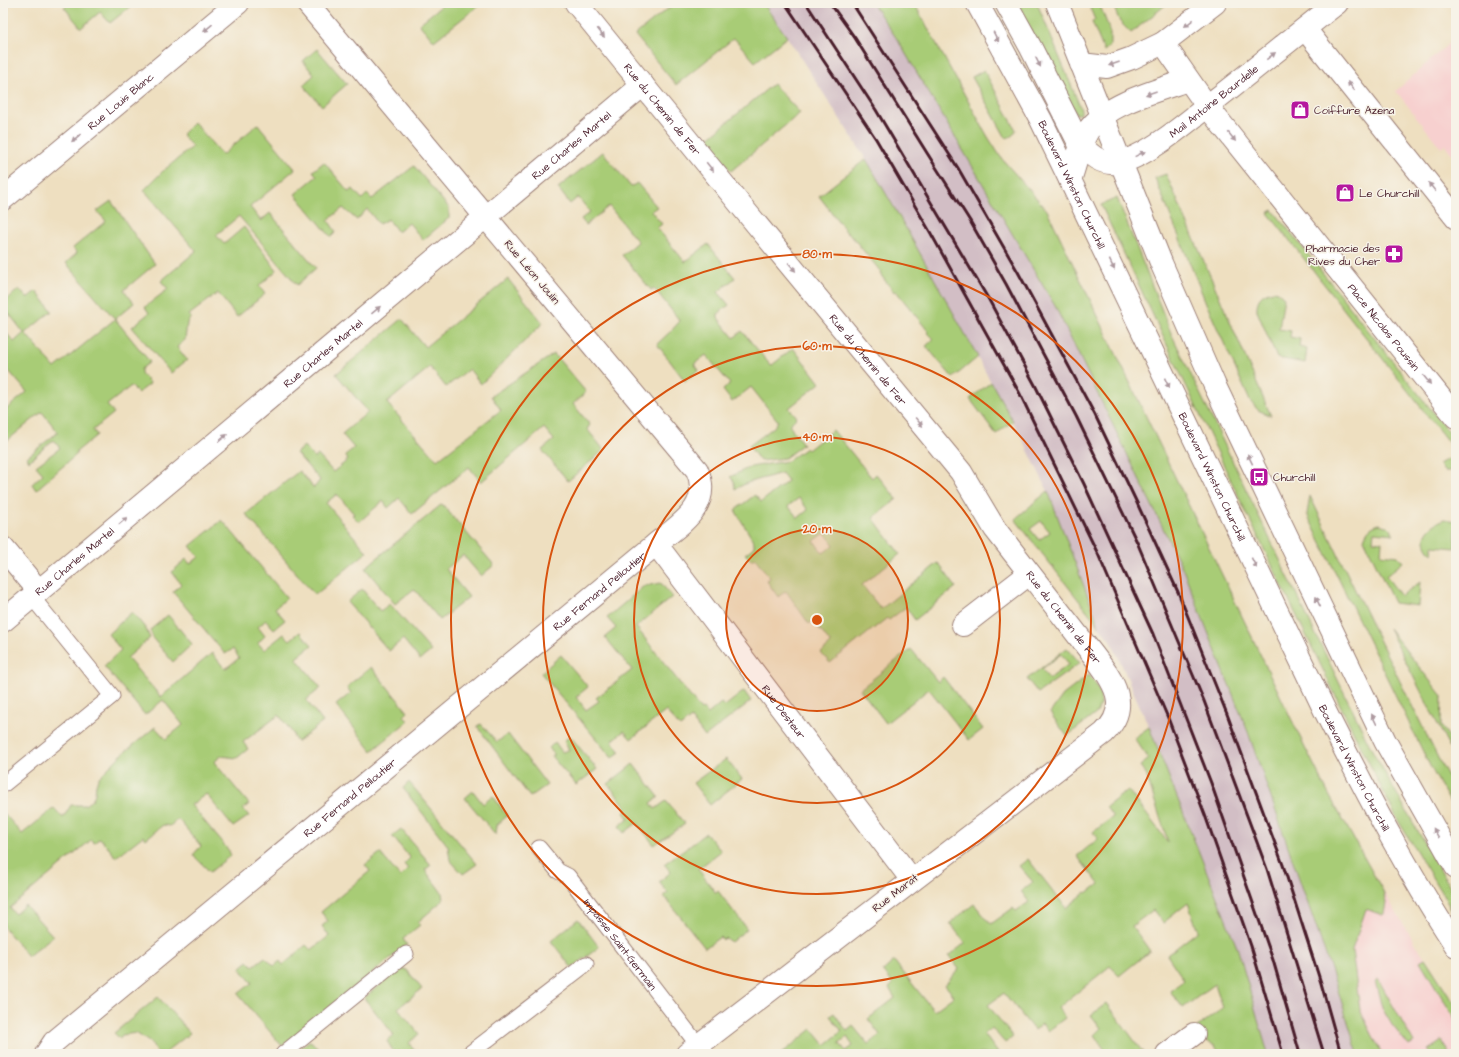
<svg xmlns="http://www.w3.org/2000/svg" width="1459" height="1057" font-family="'Architects Daughter',sans-serif">
<rect width="100%" height="100%" fill="#f7f3e8"/>
<filter id="ink" filterUnits="userSpaceOnUse"><feTurbulence type="fractalNoise" baseFrequency=".025" numOctaves="2"/><feDisplacementMap in="SourceGraphic" scale="8" xChannelSelector="R" yChannelSelector="G"/><feConvolveMatrix kernelMatrix="1 2 1 2 8 2 1 2 1" color-interpolation-filters="sRGB"/></filter>
<filter id="wash" filterUnits="userSpaceOnUse"><feTurbulence type="fractalNoise" baseFrequency=".012" numOctaves="4" result="noise"/><feDisplacementMap in="SourceGraphic" scale="16" xChannelSelector="R" yChannelSelector="G"/><feGaussianBlur stdDeviation="0.9" result="paint"/><feColorMatrix in="noise" values="0 0 0 0 0 0 0 0 0 0 0 0 0 0 0 0 0 1.4 0 .05"/><feComposite in="paint" operator="in"/></filter>
<g filter="url(#wash)">
<rect width="100%" height="100%" fill="#eedfc0"/>
<path fill="#f7d0cf" d="M 1456,37 L 1456,159 L 1445,145 L 1441,148 L 1396,91 Z
M 1383,891 L 1412,938 L 1456,1006 L 1456,1054 L 1382,1054 L 1360,1010 L 1352,950 L 1366,909 Z"/>
<path fill="#d2bec5" d="M 763,3 L 872,3 L 899,41 L 1055,306 L 1182,567 L 1248,732 L 1336,984 L 1358,1054 L 1268,1054 L 1238,950 L 1149,727 L 1112,643 L 1099,626 L 1048,491 L 1022,438 L 903,223 L 866,159 L 787,37 Z"/>
<path fill="#a8cc76" stroke="#797650" fill-rule="evenodd" d="M 70,3 L 129,3 L 131,6 L 110,23 L 100,12 L 81,28 L 64,7 Z
M 445,3 L 482,3 L 434,41 L 419,24 Z
M 675,3 L 763,3 L 787,37 L 755,62 L 734,38 L 676,85 L 635,35 Z
M 872,3 L 914,3 L 988,137 L 1002,159 L 1047,210 L 1299,735 L 1329,795 L 1383,891 L 1386,903 L 1384,914 L 1382,915 L 1366,909 L 1352,950 L 1360,1010 L 1382,1054 L 1358,1054 L 1336,984 L 1248,732 L 1182,567 L 1055,306 L 897,39 Z
M 1015,3 L 1037,3 L 1081,109 L 1081,114 L 1076,114 Z
M 1088,3 L 1099,3 L 1110,31 L 1110,46 L 1104,51 L 1092,22 L 1095,20 Z
M 1112,3 L 1168,3 L 1131,33 L 1120,22 Z
M 317,49 L 347,84 L 322,106 L 303,85 L 314,75 L 303,61 Z
M 984,70 L 1016,130 C 1014,135 1011,137 1006,138 L 972,77 Z
M 773,84 L 800,113 L 731,171 L 706,140 Z
M 194,122 L 222,155 L 258,124 L 261,128 L 295,169 L 250,207 L 261,221 L 270,213 L 316,268 L 297,285 L 239,216 L 216,235 L 224,244 L 244,227 L 277,270 L 259,286 L 265,294 L 237,317 L 218,293 L 189,315 L 191,317 L 187,323 L 185,340 L 177,347 L 187,360 L 171,373 L 132,327 L 149,313 L 145,307 L 168,289 L 161,281 L 196,251 L 144,190 L 163,171 L 192,147 L 182,134 Z
M 603,152 L 631,187 L 637,183 L 657,207 L 651,211 L 662,224 L 657,228 L 685,262 L 708,244 L 735,278 L 718,292 L 729,305 L 718,314 L 718,318 L 734,338 L 742,331 L 771,366 L 793,348 L 820,383 L 789,408 L 797,417 L 789,425 L 803,444 L 785,458 L 760,461 L 749,446 L 774,427 L 778,421 L 751,387 L 732,402 L 723,390 L 730,384 L 706,355 L 694,364 L 699,370 L 685,381 L 657,344 L 671,331 L 680,321 L 654,288 L 651,290 L 622,255 L 638,242 L 609,206 L 586,225 L 581,219 L 590,212 L 578,197 L 570,204 L 558,188 Z
M 866,159 L 903,223 L 978,357 L 953,378 L 926,346 L 934,339 L 927,332 L 928,331 L 896,291 L 894,292 L 880,274 L 881,272 L 849,233 L 848,234 L 819,196 Z
M 324,162 L 349,192 L 353,189 L 362,199 L 367,194 L 372,199 L 414,166 L 449,208 L 449,218 L 423,240 L 409,223 L 398,232 L 388,219 L 379,224 L 367,209 L 357,220 L 343,208 L 328,220 L 336,232 L 331,237 L 295,194 L 317,176 L 313,171 Z
M 1166,174 L 1271,416 L 1258,410 L 1250,401 L 1206,303 L 1155,178 Z
M 1117,198 L 1171,333 L 1315,633 L 1373,752 L 1456,898 L 1456,917 L 1396,817 L 1345,715 L 1243,506 L 1101,205 Z
M 111,201 L 155,264 L 124,290 L 134,303 L 115,319 L 150,362 L 141,369 L 141,373 L 150,384 L 138,393 L 131,386 L 107,405 L 114,413 L 93,430 L 97,435 L 76,452 L 77,454 L 36,490 L 32,484 L 43,474 L 36,466 L 60,448 L 53,440 L 29,461 L 27,457 L 58,432 L 42,412 L 3,444 L 3,425 L 5,423 L 3,421 L 3,412 L 27,392 L 3,364 L 3,329 L 14,342 L 24,333 L 3,306 L 3,303 L 19,289 L 27,298 L 36,291 L 52,311 L 25,333 L 55,368 L 115,319 L 66,263 L 77,253 L 73,248 L 106,221 L 97,211 Z
M 1273,210 L 1456,441 L 1456,452 L 1268,213 Z
M 508,279 L 543,323 L 481,384 L 469,369 L 446,387 L 430,367 L 387,403 L 437,460 L 501,410 L 491,396 L 554,354 L 586,392 L 573,404 L 590,425 L 587,429 L 604,450 L 568,481 L 542,450 L 554,440 L 544,428 L 481,482 L 469,467 L 412,514 L 399,498 L 388,508 L 383,501 L 359,522 L 352,515 L 354,514 L 337,494 L 326,503 L 367,552 L 315,595 L 246,514 L 299,471 L 314,488 L 320,480 L 296,453 L 304,446 L 314,458 L 318,455 L 333,472 L 348,460 L 345,455 L 354,448 L 342,434 L 368,412 L 336,374 L 402,319 L 425,347 Z
M 1273,291 L 1278,292 L 1284,297 L 1279,329 L 1291,331 L 1290,337 L 1300,339 L 1299,347 L 1307,349 L 1305,363 L 1277,358 L 1257,311 C 1256,299 1262,293 1273,291 Z
M 991,382 L 1013,421 L 996,434 L 970,399 Z
M 833,430 L 872,478 L 876,474 L 897,499 L 873,518 L 900,554 L 862,585 L 881,609 L 938,563 L 956,587 L 915,620 L 906,607 L 889,620 L 887,618 L 830,663 L 821,653 L 831,644 L 813,621 L 809,624 L 786,591 L 778,597 L 767,581 L 770,578 L 755,558 L 751,560 L 745,554 L 754,547 L 754,542 L 735,510 L 755,495 L 761,502 L 788,481 L 782,473 L 747,483 L 735,489 L 734,481 L 730,477 L 750,467 L 788,461 L 806,448 L 808,450 ZM 799,498 L 808,510 L 798,518 L 788,506 ZM 825,533 L 834,545 L 823,553 L 814,541 Z
M 1456,456 L 1456,468 L 1453,471 L 1445,471 L 1438,464 Z
M 1048,491 L 1099,626 L 1015,519 ZM 1041,521 L 1050,532 L 1039,540 L 1030,529 Z
M 1310,496 L 1370,621 L 1438,758 L 1456,791 L 1456,813 L 1431,768 L 1307,514 Z
M 442,504 L 494,565 L 481,576 L 463,555 L 446,569 L 469,597 L 440,620 L 414,589 L 395,604 L 365,568 Z
M 1444,519 L 1456,521 L 1455,548 L 1433,546 L 1432,554 C 1417,537 1428,527 1444,519 Z
M 222,520 L 287,598 L 275,608 L 285,620 L 274,629 L 266,620 L 258,627 L 265,636 L 258,643 L 264,650 L 284,634 L 290,640 L 300,632 L 312,645 L 296,658 L 321,688 L 306,700 L 323,722 L 297,742 L 293,736 L 294,735 L 279,715 L 243,742 L 248,749 L 237,758 L 221,756 L 214,762 L 249,804 L 243,809 L 249,816 L 233,827 L 206,794 L 191,805 L 230,852 L 229,852 L 231,855 L 210,872 L 193,855 L 201,846 L 178,819 L 170,826 L 163,825 L 146,839 L 143,836 L 116,857 L 100,838 L 94,843 L 91,840 L 10,908 L 15,914 L 25,905 L 53,936 L 28,956 L 3,926 L 3,812 L 22,834 L 54,808 L 63,818 L 71,805 L 85,805 L 92,800 L 95,794 L 96,784 L 99,777 L 119,757 L 155,727 L 166,739 L 183,725 L 163,700 L 145,715 L 104,666 L 121,650 L 108,634 L 132,612 L 146,629 L 150,638 L 127,658 L 161,697 L 212,653 L 225,669 L 239,658 L 233,649 L 225,654 L 173,592 L 181,584 L 172,572 L 186,559 L 190,564 L 199,557 L 190,546 Z
M 1380,524 L 1388,527 L 1394,534 L 1374,532 L 1373,541 L 1382,542 L 1381,554 L 1398,556 L 1403,562 L 1386,576 L 1401,596 L 1420,582 L 1418,606 L 1394,603 L 1364,539 C 1367,530 1371,526 1380,524 Z
M 661,583 L 672,597 L 636,627 L 701,710 L 703,709 L 708,714 L 721,703 L 725,706 L 744,691 L 751,701 L 705,737 L 691,718 L 680,727 L 666,711 L 631,739 L 624,731 L 612,741 L 620,752 L 612,758 L 541,673 L 561,655 L 588,687 L 576,697 L 586,710 L 599,701 L 596,698 L 632,670 L 605,637 L 616,628 L 607,618 L 644,586 Z
M 362,589 L 380,611 L 390,604 L 431,651 L 420,660 L 403,639 L 389,651 L 347,602 Z
M 168,615 L 192,644 L 173,662 L 154,640 L 150,630 Z
M 1389,629 L 1442,696 L 1441,726 L 1456,746 L 1456,760 Z
M 1067,648 L 1080,663 L 1038,693 L 1027,679 ZM 1061,654 L 1069,664 L 1049,679 L 1042,669 Z
M 911,649 L 938,682 L 943,677 L 983,729 L 969,740 L 929,689 L 886,723 L 860,689 Z
M 371,667 L 408,712 L 404,716 L 408,721 L 372,751 L 336,705 L 351,693 L 347,688 L 350,684 Z
M 1089,675 C 1100,690 1104,695 1097,713 L 1067,736 L 1050,713 L 1063,695 Z
M 481,724 L 497,742 L 508,734 L 547,785 L 530,797 L 477,726 Z
M 1149,727 L 1238,950 L 1268,1054 L 1220,1054 L 1215,1046 L 1206,1041 L 1196,1028 L 1223,1008 L 1215,984 L 1183,1008 L 1170,991 L 1184,980 L 1167,955 L 1198,931 L 1188,903 L 1163,923 L 1153,910 L 1132,926 L 1150,951 L 1119,976 L 1110,966 L 1058,1008 L 1065,1018 L 1048,1031 L 1042,1024 L 1034,1030 L 1004,993 L 988,1005 L 1013,1037 L 1005,1043 L 992,1028 L 984,1034 L 998,1053 L 997,1054 L 781,1054 L 812,1029 L 825,1045 L 842,1031 L 830,1016 L 834,1013 L 847,1031 L 853,1026 L 868,1044 L 880,1035 L 868,1019 L 895,998 L 889,988 L 893,984 L 883,971 L 894,961 L 934,1011 L 954,996 L 945,985 L 959,969 L 949,956 L 965,943 L 950,923 L 974,904 L 991,924 L 1013,908 L 1016,911 L 1029,902 L 1021,891 L 1033,882 L 1019,866 L 1028,859 L 1066,908 L 1086,892 L 1087,893 L 1099,884 L 1077,856 L 1098,839 L 1093,832 L 1113,817 L 1106,807 L 1128,790 L 1168,842 L 1146,774 L 1140,766 L 1149,759 L 1134,738 ZM 847,1037 L 853,1046 L 846,1051 L 839,1043 Z
M 570,736 L 597,769 L 576,785 L 552,757 L 554,754 L 549,748 L 555,742 L 562,752 L 569,750 L 564,741 Z
M 726,759 L 742,779 L 710,805 L 693,783 Z
M 633,764 L 659,797 L 651,803 L 655,809 L 666,801 L 685,824 L 654,845 L 637,823 L 624,833 L 619,826 L 629,819 L 624,813 L 627,808 L 608,784 Z
M 409,782 L 477,864 L 463,874 L 450,860 L 448,846 L 403,788 Z
M 473,791 L 483,804 L 493,796 L 507,816 L 497,825 L 496,835 L 465,798 Z
M 401,829 L 431,865 L 425,870 L 442,893 L 443,900 L 418,922 L 420,925 L 403,939 L 407,945 L 282,1046 L 238,994 L 252,983 L 240,968 L 248,961 L 253,966 L 265,957 L 274,966 L 280,961 L 283,965 L 306,945 L 311,950 L 329,936 L 322,926 L 328,921 L 321,912 L 370,871 L 365,865 L 380,853 L 400,877 L 408,869 L 404,864 L 410,858 L 392,836 Z
M 706,833 L 721,851 L 698,869 L 716,893 L 718,891 L 747,929 L 731,942 L 725,938 L 723,940 L 720,937 L 705,948 L 664,896 L 668,893 L 659,882 L 671,872 L 664,864 Z
M 578,919 L 599,947 L 572,968 L 551,941 Z
M 1425,958 L 1456,1006 L 1456,1021 L 1420,961 Z
M 400,968 L 407,970 L 422,989 L 398,1008 L 419,1034 L 409,1043 L 418,1054 L 395,1054 L 387,1041 L 394,1035 L 364,998 Z
M 1378,979 L 1414,1043 L 1409,1046 L 1392,1025 L 1382,1008 L 1375,981 Z
M 158,997 L 190,1033 L 164,1054 L 158,1054 L 152,1044 L 136,1033 L 122,1035 L 120,1039 L 114,1033 Z
M 1107,1003 L 1144,1054 L 1108,1054 L 1094,1035 L 1101,1028 L 1091,1015 Z
M 309,1041 L 312,1042 L 322,1054 L 293,1054 Z
M 1442,1041 L 1449,1054 L 1431,1054 L 1428,1050 Z"/>
</g>
<g filter="url(#ink)">
<g fill="none" stroke-linecap="round" stroke-linejoin="round">
<defs>
<g id="service">
<path d="M 3,785 L 112,696 L 32,597"/>
<path id="s1" d="M 539,848 L 558,871 L 568,876 L 698,1045"/>
<path d="M 283,1054 L 406,954"/>
<path d="M 469,1054 L 586,964"/>
</g>
<g id="minor">
<path id="s2" d="M 576,3 L 743,208 L 961,472 L 995,529 L 1094,656 C 1113,681 1132,706 1104,733 L 687,1054"/>
<path id="s3" d="M 1006,3 L 1031,48 L 1078,141 C 1088,154 1103,167 1121,162 C 1151,154 1191,119 1215,100 C 1256,68 1296,35 1337,3"/>
<path d="M 1305,29 L 1456,218"/>
<path id="s4" d="M 1163,43 L 1207,106 L 1456,417"/>
<path d="M 1081,64 L 1107,67 L 1132,58 L 1163,43 L 1215,3"/>
<path d="M 1070,180 C 1076,164 1079,145 1088,131 C 1105,104 1159,90 1188,80"/>
<path id="s5" d="M 3,199 L 238,3"/>
<path id="s6" d="M 656,544 L 912,880"/>
<path d="M 3,548 L 39,591"/>
<path id="s7" d="M 3,621 L 643,85"/>
<path d="M 963,625 L 1029,574"/>
<path id="s8" d="M 46,1054 L 54,1042 L 656,544 C 680,524 713,506 697,470 L 307,3"/>
<path d="M 1167,1054 L 1194,1034"/>
</g>
<g id="primary">
<path id="s9" d="M 977,3 L 1041,120 L 1070,180 L 1326,713 C 1366,792 1407,871 1456,946"/>
<path d="M 1057,3 L 1162,265 L 1215,386 L 1385,741 L 1456,867"/>
</g>
</defs>
<use href="#service" stroke="#9c7f76" stroke-width="17"/>
<use href="#minor" stroke="#9c7f76" stroke-width="24"/>
<use href="#primary" stroke="#9c7f76" stroke-width="24"/>
<use href="#service" stroke="#fff" stroke-width="15"/>
<use href="#minor" stroke="#fff" stroke-width="22"/>
<use href="#primary" stroke="#fff" stroke-width="22"/>
<path stroke="#4a1f2b" stroke-width="3" d="M 785,3 L 876,139 L 929,230 L 1019,392 L 1098,554 L 1168,718 L 1205,815 L 1251,946 L 1283,1054
M 806,3 L 876,110 L 989,300 L 1035,385 L 1084,484 L 1153,634 L 1211,783 L 1273,960 L 1300,1054
M 830,3 L 855,38 L 927,153 L 970,221 L 1006,284 L 1076,416 L 1137,542 L 1204,701 L 1267,869 L 1324,1054
M 852,3 L 958,168 L 1018,272 L 1095,415 L 1137,503 L 1178,592 L 1227,714 L 1283,865 L 1321,983 L 1341,1054"/>
</g>
<defs><path id="oneway-solid" d="M-6-.8H1V-3.2L6.5 0L1 3.2V.8H-6Z"/></defs>
<g fill="#ae9aa0">
<use href="#oneway-solid" transform="translate(1189 23) rotate(142)"/>
<use href="#oneway-solid" transform="translate(208 28) rotate(140)"/>
<use href="#oneway-solid" transform="translate(601 33) rotate(51)"/>
<use href="#oneway-solid" transform="translate(996 37) rotate(62)"/>
<use href="#oneway-solid" transform="translate(1271 56) rotate(-38)"/>
<use href="#oneway-solid" transform="translate(1038 62) rotate(63)"/>
<use href="#oneway-solid" transform="translate(1114 64) rotate(161)"/>
<use href="#oneway-solid" transform="translate(1351 86) rotate(-129)"/>
<use href="#oneway-solid" transform="translate(1151 93) rotate(161)"/>
<use href="#oneway-solid" transform="translate(1232 137) rotate(51)"/>
<use href="#oneway-solid" transform="translate(76 138) rotate(140)"/>
<use href="#oneway-solid" transform="translate(1140 154) rotate(-26)"/>
<use href="#oneway-solid" transform="translate(710 167) rotate(51)"/>
<use href="#oneway-solid" transform="translate(1432 187) rotate(-129)"/>
<use href="#oneway-solid" transform="translate(1112 265) rotate(64)"/>
<use href="#oneway-solid" transform="translate(792 267) rotate(50)"/>
<use href="#oneway-solid" transform="translate(376 310) rotate(-40)"/>
<use href="#oneway-solid" transform="translate(1427 380) rotate(51)"/>
<use href="#oneway-solid" transform="translate(1167 383) rotate(65)"/>
<use href="#oneway-solid" transform="translate(919 422) rotate(50)"/>
<use href="#oneway-solid" transform="translate(223 438) rotate(-40)"/>
<use href="#oneway-solid" transform="translate(1250 459) rotate(-116)"/>
<use href="#oneway-solid" transform="translate(123 521) rotate(-40)"/>
<use href="#oneway-solid" transform="translate(1254 563) rotate(64)"/>
<use href="#oneway-solid" transform="translate(1318 602) rotate(-115)"/>
<use href="#oneway-solid" transform="translate(1374 719) rotate(-116)"/>
<use href="#oneway-solid" transform="translate(1436 833) rotate(-120)"/>
</g>
</g>
<circle cx="817" cy="620" r="91" fill="#d8530f" fill-opacity=".12"/>
<g fill="none" stroke="#d8530f" stroke-width="2">
<circle cx="817" cy="620" r="91"/>
<circle cx="817" cy="620" r="183"/>
<circle cx="817" cy="620" r="274"/>
<circle cx="817" cy="620" r="366"/>
</g>
<defs>
<symbol id="shop-square" viewBox="-11 -11 22 22"><rect x="-9" y="-9" width="18" height="18" rx="4" fill="#b5179e" stroke="#f7f3e8"/><path d="M-5-2.5h2.3a2.7 3.5 0 0 1 5.4 0H5L5.5 6h-11ZM-1.5-2.5h3a1.5 2.3 0 0 0-3 0Z" fill="#fff"/></symbol>
<symbol id="pharmacy-square" viewBox="-11 -11 22 22"><rect x="-9" y="-9" width="18" height="18" rx="4" fill="#b5179e" stroke="#f7f3e8"/><path d="M-2-6h4v4h4v4h-4v4h-4v-4h-4v-4h4Z" fill="#fff"/></symbol>
<symbol id="bus-square" viewBox="-11 -11 22 22"><rect x="-9" y="-9" width="18" height="18" rx="4" fill="#b5179e" stroke="#f7f3e8"/><path d="M-5-6H5V4H4V6H2V4H-2V6H-4V4H-5ZM-3.5-4V0h7V-4ZM-3.5 1.2v1.5H-2V1.2ZM2 1.2v1.5H3.5V1.2Z" fill="#fff"/></symbol>
</defs>
<g fill-rule="evenodd">
<use href="#shop-square" x="1289" y="99" width="22" height="22"/>
<use href="#shop-square" x="1334" y="182" width="22" height="22"/>
<use href="#pharmacy-square" x="1383" y="243" width="22" height="22"/>
<use href="#bus-square" x="1248" y="466" width="22" height="22"/>
</g>
<g text-anchor="middle" dominant-baseline="central" stroke-width="3" stroke-linejoin="round" paint-order="stroke">
<g font-size="11" fill="#4a1f2b" stroke="#f7f3e8">
<text stroke="none"><textPath href="#s3" startOffset="318">Mail Antoine Bourdelle</textPath></text>
<text stroke="none"><textPath href="#s5" startOffset="153">Rue Louis Blanc</textPath></text>
<text stroke="none"><textPath href="#s2" startOffset="137">Rue du Chemin de Fer</textPath></text>
<text stroke="none"><textPath href="#s7" startOffset="741">Rue Charles Martel</textPath></text>
<text stroke="none"><textPath href="#s9" startOffset="205">Boulevard Winston Churchill</textPath></text>
<text transform="translate(532 272) rotate(50)">Rue Léon Joulin</text>
<text stroke="none"><textPath href="#s4" startOffset="360">Place Nicolas Poussin</textPath></text>
<text stroke="none"><textPath href="#s7" startOffset="417">Rue Charles Martel</textPath></text>
<text stroke="none"><textPath href="#s2" startOffset="461">Rue du Chemin de Fer</textPath></text>
<text stroke="none"><textPath href="#s9" startOffset="529">Boulevard Winston Churchill</textPath></text>
<text stroke="none"><textPath href="#s7" startOffset="93">Rue Charles Martel</textPath></text>
<text stroke="none"><textPath href="#s8" startOffset="722">Rue Fernand Pelloutier</textPath></text>
<text stroke="none"><textPath href="#s2" startOffset="785">Rue du Chemin de Fer</textPath></text>
<text stroke="none"><textPath href="#s6" startOffset="211">Rue Desteur</textPath></text>
<text stroke="none"><textPath href="#s9" startOffset="853">Boulevard Winston Churchill</textPath></text>
<text stroke="none"><textPath href="#s8" startOffset="398">Rue Fernand Pelloutier</textPath></text>
<text transform="translate(895 893) rotate(-38)">Rue Marat</text>
<text stroke="none"><textPath href="#s1" startOffset="127">Impasse Saint-Germain</textPath></text>
</g>
<g font-size="11" fill="#4a1f2b" stroke="#f7f3e8" text-anchor="start">
<text x="1314" y="110">Coiffure Azena</text>
<text x="1359" y="193">Le Churchill</text>
<text x="1380" y="248" text-anchor="end">Pharmacie des<tspan x="1380" dy="13">Rives du Cher</tspan></text>
<text x="1273" y="477">Churchill</text>
</g>
</g>
<circle cx="817" cy="620" r="6" fill="#d8530f" stroke="#f7f3e8" stroke-width="2"/>
<g font-size="12" text-anchor="middle" font-weight="bold" fill="#d8530f" stroke="#f7f3e8" stroke-width="3" stroke-linejoin="round" paint-order="stroke">
<text x="817" y="258">80 m</text>
<text x="817" y="350">60 m</text>
<text x="817" y="441">40 m</text>
<text x="817" y="533">20 m</text>
</g>
<rect width="1459" height="1057" fill="none" stroke="#f7f3e8" stroke-width="16"/>
</svg>
